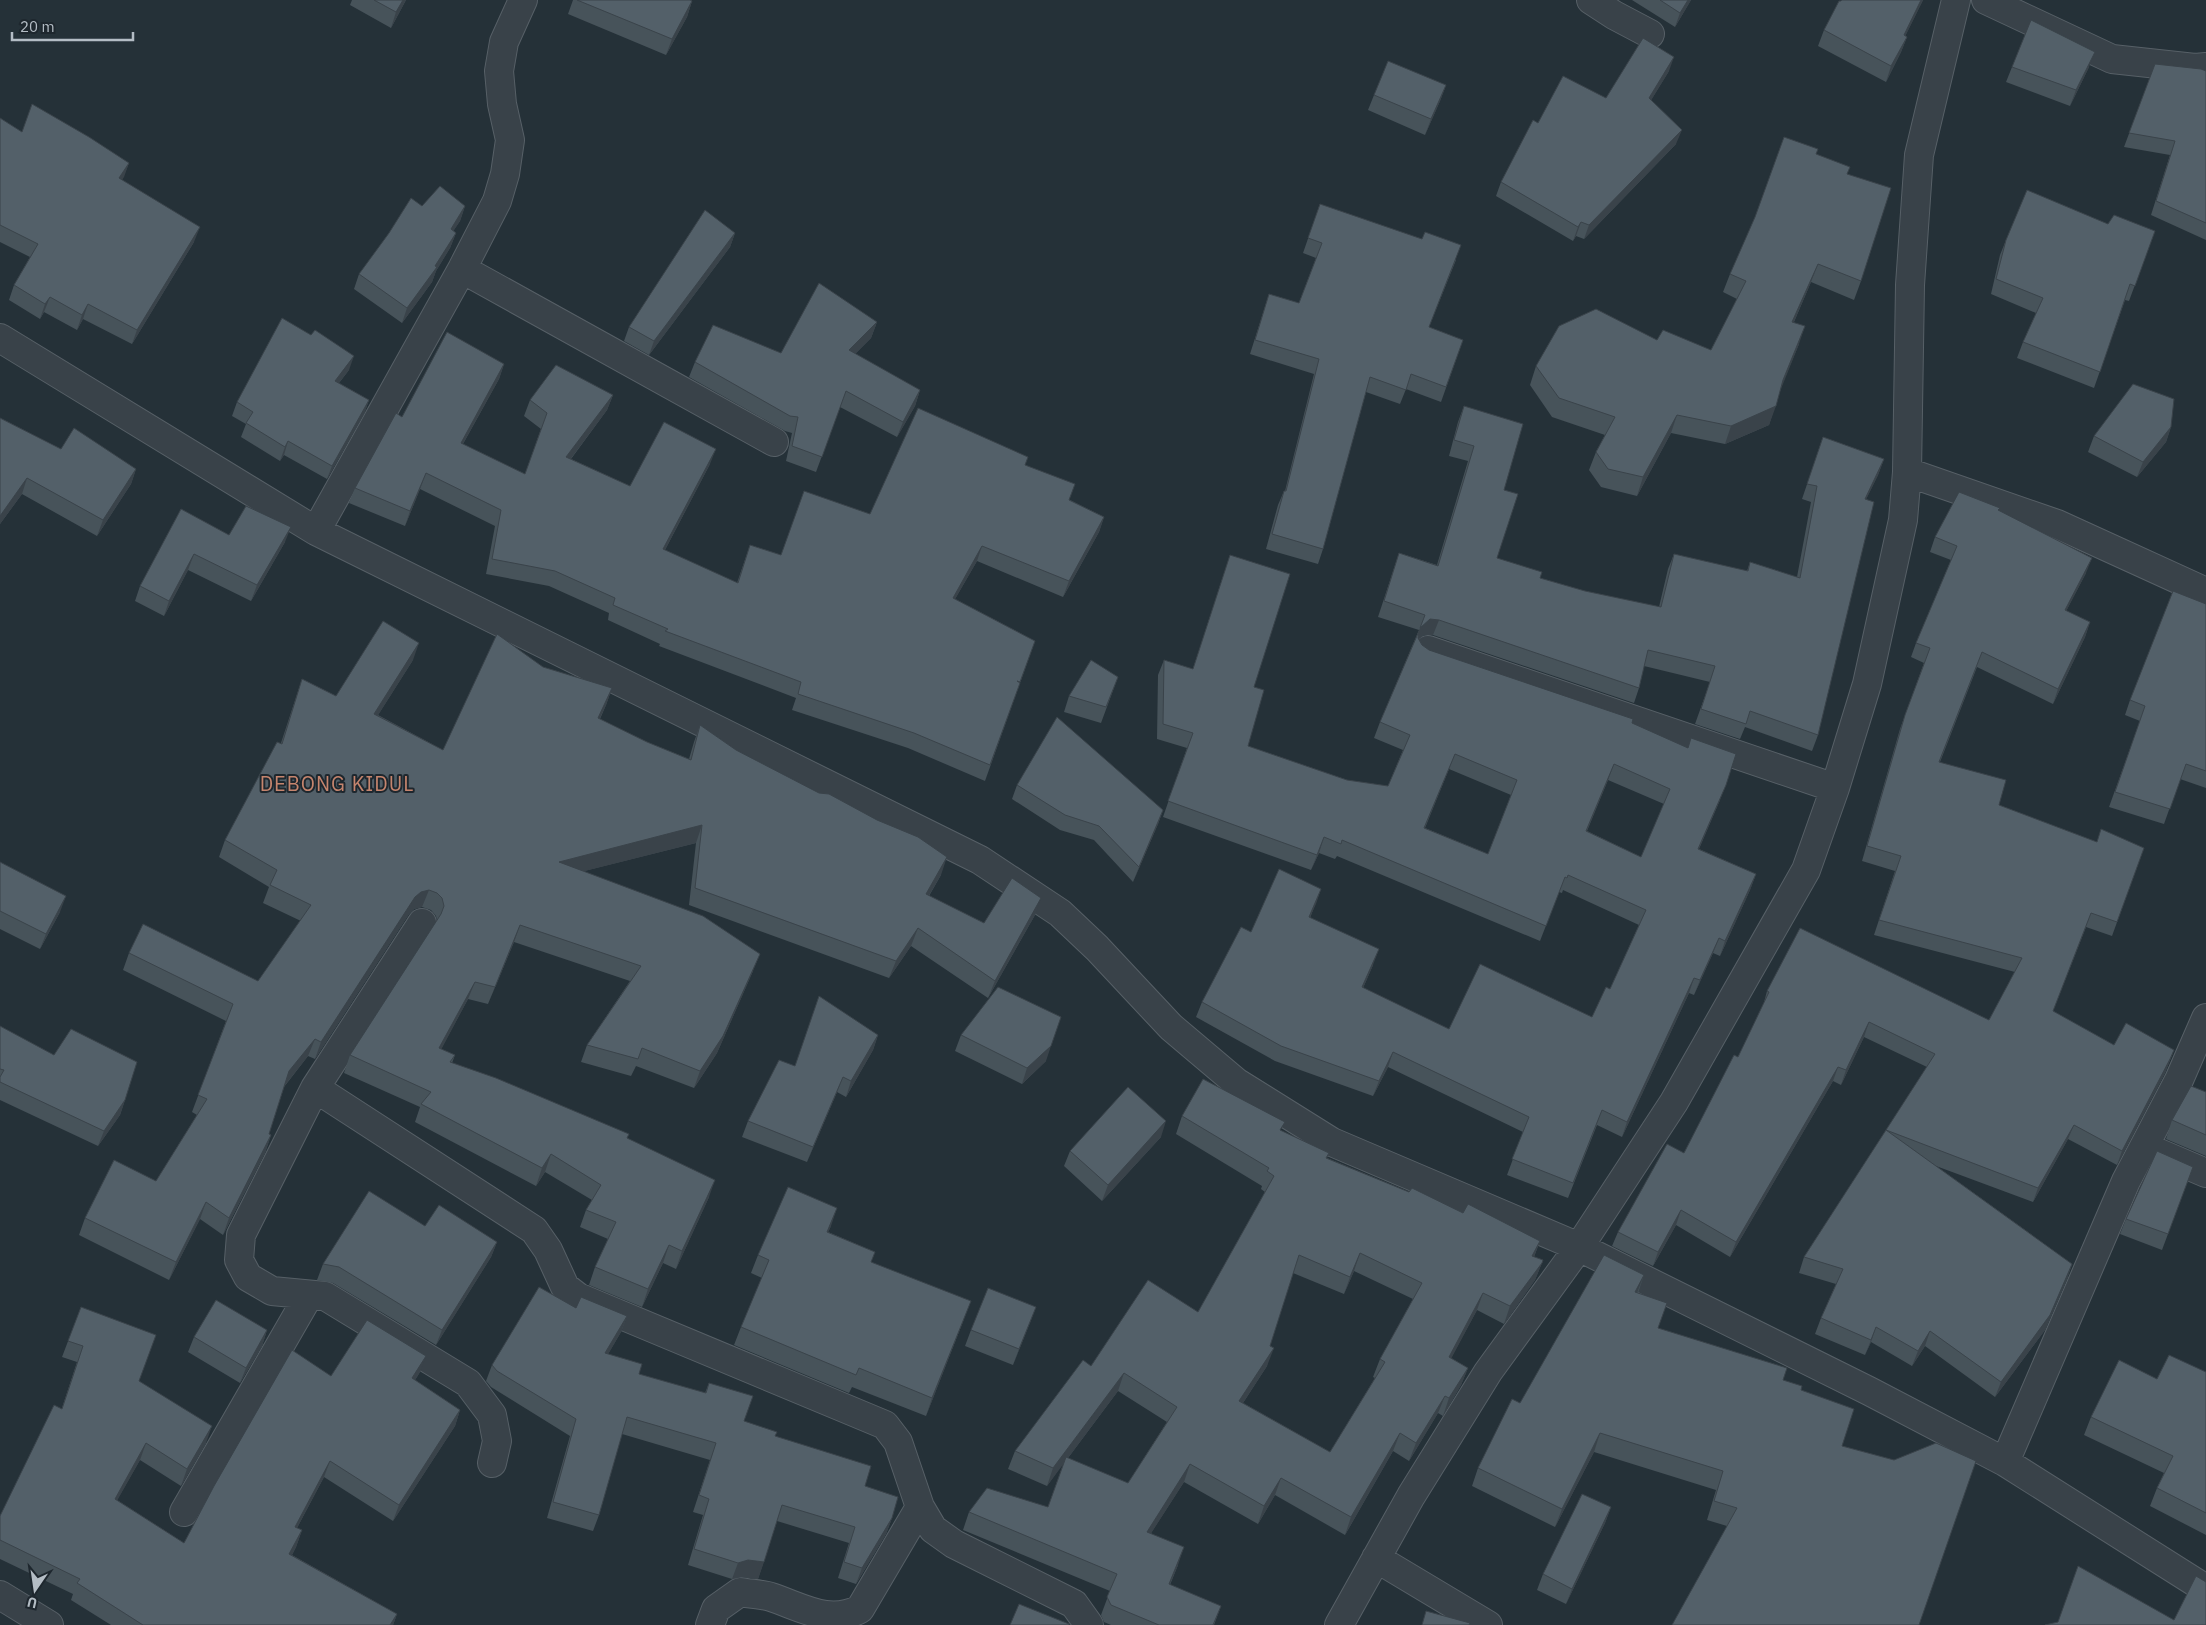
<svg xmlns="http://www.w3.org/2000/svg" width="2206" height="1625" font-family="'IBM Plex Sans',sans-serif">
<rect width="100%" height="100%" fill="#253138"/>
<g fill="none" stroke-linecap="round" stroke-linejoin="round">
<defs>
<path id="street" d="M 1591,0 L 1614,15 L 1650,34
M 1986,0 L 2112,59 L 2195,68 L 2206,67
M 462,269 L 774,442
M 0,338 L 316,531 L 980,860 L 1060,913 L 1097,948 L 1171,1027 L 1236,1082 L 1332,1142 L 1579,1247 L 1869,1391 L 2005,1462 L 2206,1589
M 1907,472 L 2057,524 L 2206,592
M 316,531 L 462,269 L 497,201 L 505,174 L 510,140 L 502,104 L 499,71 L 504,42 L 523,0
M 1428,650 L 1835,788
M 422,923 L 315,1088 L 241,1235 L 239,1260 L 248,1277 L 272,1291 L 325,1296 L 468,1383 L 492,1415 L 497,1441 L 492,1463
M 315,1088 L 534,1230 L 548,1250 L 565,1287 L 578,1297 L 885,1425 L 898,1442 L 920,1507 L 933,1529 L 954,1544 L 1074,1604 L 1089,1625
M 2159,1153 L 2206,1173
M 2005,1462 L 2126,1181 L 2179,1080 L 2206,1018
M 184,1512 L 309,1295
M 1376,1558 L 1488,1625
M 0,1595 L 49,1625
M 710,1625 L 716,1609 L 740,1592 C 750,1594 762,1594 771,1597 C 804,1608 829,1625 860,1609 L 920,1507
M 1339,1625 L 1411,1496 L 1488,1372 L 1579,1247 L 1674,1102 L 1806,870 L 1835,788 L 1867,684 L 1903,520 L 1907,472 L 1910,285 L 1919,155 L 1956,0"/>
</defs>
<use href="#street" stroke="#576067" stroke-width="30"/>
<use href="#street" stroke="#394249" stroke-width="28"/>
</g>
<path fill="#47535a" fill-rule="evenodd" d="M 352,0 L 406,0 L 391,28 L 350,5 Z
M 573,0 L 690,0 L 692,1 L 687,17 L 666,55 L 568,14 Z
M 1632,0 L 1691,0 L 1675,27 Z
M 1842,0 L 1923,0 L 1905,36 L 1907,37 L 1901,52 L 1886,82 L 1818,46 L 1824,30 Z
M 2155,64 L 2206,71 L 2206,240 L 2151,215 L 2170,155 L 2124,147 Z
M 2012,67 L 2089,67 L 2070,106 L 2006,82 Z
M 1669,71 L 1651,100 L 1676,144 L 1584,239 L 1576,236 L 1573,241 L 1496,196 L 1501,182 L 1538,123 L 1606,98 Z
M 1446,85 L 1440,101 L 1425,135 L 1368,110 L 1374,95 Z
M 0,118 L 22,132 L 129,163 L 122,180 L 194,242 L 132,344 L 83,319 L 77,330 L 44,312 L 40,319 L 9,300 L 14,285 L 30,257 L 0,242 Z
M 1816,154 L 1847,174 L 1861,281 L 1854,300 L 1811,282 L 1794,322 L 1799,344 L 1781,387 L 1769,425 L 1725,444 L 1671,433 L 1637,496 L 1601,487 L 1589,470 L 1596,452 L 1605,435 L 1552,417 L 1530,385 L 1536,366 L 1657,340 L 1711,350 L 1737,299 L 1723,292 L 1730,274 Z
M 1320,204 L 1456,260 L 1429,327 L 1463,340 L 1441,402 L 1406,389 L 1400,404 L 1366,392 L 1323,549 L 1318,564 L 1266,549 L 1278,505 L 1284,491 L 1285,491 L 1314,374 L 1250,354 L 1269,294 L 1299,303 L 1316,258 L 1303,253 Z
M 422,206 L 465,206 L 460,221 L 453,231 L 456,233 L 450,248 L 436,271 L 432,282 L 402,323 L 354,289 L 359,274 Z
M 2108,224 L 2155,231 L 2129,301 L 2125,300 L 2094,388 L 2017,358 L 2023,342 L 2036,313 L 1991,294 L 2000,255 L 2006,240 Z
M 735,233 L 730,247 L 649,355 L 624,341 L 629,327 Z
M 877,322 L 871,338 L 855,354 L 920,390 L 915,406 L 897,437 L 840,407 L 816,472 L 786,461 L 792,433 L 785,431 L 689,377 L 695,362 L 781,353 Z
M 504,364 L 499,379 L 463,444 L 525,474 L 541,429 L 524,416 L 530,400 L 613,395 L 607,410 L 571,459 L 630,486 L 710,464 L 665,550 L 737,583 L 750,545 L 781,555 L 870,514 L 1025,465 L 1070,500 L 1104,517 L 1099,532 L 1063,597 L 977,561 L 955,599 L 1035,641 L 985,781 L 908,748 L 792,710 L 796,698 L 659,646 L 660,644 L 608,620 L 609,613 L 549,586 L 486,574 L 495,526 L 420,489 L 405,526 L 349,503 L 355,488 L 402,417 Z
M 349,370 L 339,383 L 369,400 L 364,414 L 327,479 L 284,455 L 280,461 L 241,437 L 246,424 L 232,416 L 237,402 Z
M 1464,406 L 1504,490 L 1497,558 L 1540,578 L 1585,591 L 1659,607 L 1668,569 L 1674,554 L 1747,571 L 1750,562 L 1797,577 L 1811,502 L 1802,499 L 1823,437 L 1884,459 L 1878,475 L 1866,499 L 1818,735 L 1812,751 L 1745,727 L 1740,739 L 1695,724 L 1710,682 L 1644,666 L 1639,688 L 1634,703 L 1433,635 L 1424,635 L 1419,639 L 1422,645 L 1429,650 L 1632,723 L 1720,800 L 1699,849 L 1756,874 L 1750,890 L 1720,956 L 1713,953 L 1694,995 L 1689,993 L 1622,1137 L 1597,1125 L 1568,1198 L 1507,1175 L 1523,1132 L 1388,1067 L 1373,1096 L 1275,1061 L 1196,1017 L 1202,1002 L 1251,932 L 1321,889 L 1310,918 L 1373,965 L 1363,988 L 1449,1029 L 1592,1017 L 1610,989 L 1639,925 L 1563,890 L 1562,893 L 1559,892 L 1540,941 L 1337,856 L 1335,859 L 1319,853 L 1311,870 L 1163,817 L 1187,748 L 1157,739 L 1158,675 L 1164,660 L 1193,669 L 1230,555 L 1254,687 L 1248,746 L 1347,780 L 1388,786 L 1403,750 L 1374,738 L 1380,722 L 1419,630 L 1378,617 L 1399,553 L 1437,565 L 1468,461 L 1449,456 L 1458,422 ZM 1449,769 L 1511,795 L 1488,854 L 1425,828 ZM 1608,780 L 1664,804 L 1641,857 L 1587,831 Z
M 0,418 L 61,449 L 136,469 L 131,484 L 97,536 L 22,494 L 0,524 Z
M 2171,427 L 2166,442 L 2137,477 L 2088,452 L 2094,436 Z
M 181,509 L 229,535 L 285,542 L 251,601 L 188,570 L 164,616 L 135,601 L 140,586 Z
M 1999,511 L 2086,573 L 2066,611 L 2090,622 L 2085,637 L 2053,704 L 1977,667 L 1940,762 L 1999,805 L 2097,842 L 2144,848 L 2112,936 L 2086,927 L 2053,1011 L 2114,1045 L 2174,1050 L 2165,1073 L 2117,1165 L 2068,1139 L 2033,1202 L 1936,1166 L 2072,1264 L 2067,1279 L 2045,1330 L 1995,1397 L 1925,1346 L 1912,1366 L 1871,1342 L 1865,1355 L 1815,1334 L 1821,1318 L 1836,1284 L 1799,1273 L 1804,1257 L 1927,1067 L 1864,1037 L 1841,1085 L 1833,1081 L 1730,1257 L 1676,1225 L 1653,1266 L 1612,1246 L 1618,1232 L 1684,1153 L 1738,1057 L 1763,1006 L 1767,991 L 1989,1020 L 2015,972 L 1874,935 L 1895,871 L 1862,861 L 1900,729 L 1924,663 L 1911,657 L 1916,643 L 1951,560 L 1930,552 L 1935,537 Z
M 2206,604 L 2206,788 L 2180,779 L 2164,824 L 2109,807 L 2140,721 L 2125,715 L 2130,700 Z
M 413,660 L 378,715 L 443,750 L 543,667 L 612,688 L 606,705 L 600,719 L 647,742 L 689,759 L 694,742 L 700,725 L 736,750 L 941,875 L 929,896 L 984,923 L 1035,915 L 988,998 L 911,946 L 889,978 L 689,905 L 696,843 L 584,871 L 753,971 L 717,1053 L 694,1088 L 636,1066 L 631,1076 L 581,1062 L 587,1045 L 630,981 L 514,942 L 488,1004 L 468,999 L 441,1049 L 455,1055 L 452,1063 L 627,1138 L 709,1197 L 676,1269 L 663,1263 L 642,1307 L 589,1285 L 595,1267 L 608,1239 L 580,1227 L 586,1210 L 592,1200 L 545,1172 L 536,1186 L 415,1122 L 420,1107 L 344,1073 L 350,1055 L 437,921 L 436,916 L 431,910 L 422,907 L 414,909 L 409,914 L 315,1059 L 308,1056 L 284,1087 L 269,1134 L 271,1135 L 265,1153 L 223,1235 L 200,1219 L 169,1280 L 79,1235 L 85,1218 L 156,1181 L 197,1115 L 192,1112 L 226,1021 L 123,970 L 129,953 L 258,981 L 301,921 L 263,903 L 269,887 L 219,857 L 225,840 L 281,743 L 302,679 L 336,696 Z
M 1118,677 L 1101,723 L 1064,712 L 1069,696 Z
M 1017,785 L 1163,810 L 1158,824 L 1133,882 L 1094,840 L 1060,830 L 1012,799 Z
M 0,862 L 60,912 L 40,949 L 0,929 Z
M 0,1026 L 125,1100 L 120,1115 L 98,1146 L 0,1100 Z
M 878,1035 L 873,1050 L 846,1097 L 837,1092 L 807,1162 L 742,1137 L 748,1121 L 794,1066 Z
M 961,1035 L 1046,1061 L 1022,1084 L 955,1051 Z
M 2206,1092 L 2206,1156 L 2166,1139 L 2172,1120 Z
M 1182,1116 L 1282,1131 L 1329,1153 L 1327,1158 L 1409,1192 L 1463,1213 L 1540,1241 L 1534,1257 L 1543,1260 L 1535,1280 L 1504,1324 L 1477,1310 L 1451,1358 L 1468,1368 L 1461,1385 L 1443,1416 L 1438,1413 L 1409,1461 L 1393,1451 L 1345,1535 L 1275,1495 L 1258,1524 L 1184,1482 L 1151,1533 L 1178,1565 L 1170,1585 L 1221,1606 L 1214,1625 L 1111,1625 L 1104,1622 L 1101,1615 L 1110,1591 L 963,1530 L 969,1512 L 1048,1507 L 1064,1462 L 1047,1486 L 1008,1469 L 1015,1451 L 1091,1366 L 1198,1312 L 1265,1192 L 1261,1189 L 1262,1186 L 1176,1134 ZM 1354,1271 L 1413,1299 L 1380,1359 L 1373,1377 L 1375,1378 L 1330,1452 L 1243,1403 L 1267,1366 L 1270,1346 L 1293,1273 L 1344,1294 ZM 1118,1391 L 1167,1422 L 1128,1483 L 1068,1458 Z
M 1161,1137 L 1102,1201 L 1064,1166 L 1070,1151 Z
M 2193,1167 L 2162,1250 L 2120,1234 L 2126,1219 Z
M 831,1226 L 828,1232 L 875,1252 L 871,1262 L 964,1319 L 926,1416 L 852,1387 L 849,1393 L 734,1345 L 741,1327 L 762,1278 L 751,1273 L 758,1255 Z
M 497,1242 L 491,1257 L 436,1345 L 333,1283 L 317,1280 L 323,1264 Z
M 1644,1275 L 1638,1293 L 1658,1328 L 1783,1380 L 1801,1390 L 1842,1446 L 1894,1460 L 1976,1461 L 1727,1526 L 1707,1520 L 1716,1490 L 1594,1452 L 1555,1527 L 1472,1486 L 1478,1468 L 1520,1403 Z
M 81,1307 L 139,1381 L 206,1443 L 181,1486 L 140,1460 L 117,1500 L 184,1543 L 331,1376 L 420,1372 L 415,1380 L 460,1410 L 455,1426 L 393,1521 L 324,1477 L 297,1528 L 302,1530 L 296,1547 L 292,1555 L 397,1614 L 393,1625 L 111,1625 L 71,1600 L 73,1594 L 0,1559 L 0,1516 L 62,1408 L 77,1362 L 62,1357 Z
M 1036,1307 L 1013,1365 L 965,1346 L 971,1330 Z
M 627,1316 L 621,1332 L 608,1354 L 639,1374 L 705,1393 L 709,1383 L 744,1421 L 775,1436 L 865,1486 L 892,1518 L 886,1534 L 856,1584 L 838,1578 L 849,1543 L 777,1521 L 758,1579 L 742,1577 L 732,1579 L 688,1565 L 703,1515 L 693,1512 L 710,1460 L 622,1434 L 599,1515 L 593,1531 L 547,1518 L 570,1436 L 491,1387 L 486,1381 L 492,1365 Z
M 267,1330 L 262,1346 L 240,1383 L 188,1352 L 194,1337 Z
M 2206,1372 L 2206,1535 L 2150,1506 L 2157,1488 L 2164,1473 L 2084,1435 L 2091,1417 L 2157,1379 Z
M 1611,1507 L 1605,1523 L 1566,1604 L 1537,1590 L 1543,1574 Z"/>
<path fill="#3a434a" d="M 403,0 L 406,0 L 391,28 L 396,12 Z
M 1688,0 L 1691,0 L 1675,27 L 1680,13 Z
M 1921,0 L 1923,0 L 1898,51 L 1904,35 Z
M 692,1 L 687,17 L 666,55 L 672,39 Z
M 1907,37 L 1901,52 L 1886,82 L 1891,66 Z
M 2095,52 L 2089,67 L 2070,106 L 2076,90 Z
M 1674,57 L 1669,71 L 1644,112 L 1649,98 Z
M 1446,85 L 1440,101 L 1425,135 L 1431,119 Z
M 1682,130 L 1676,144 L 1584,239 L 1589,225 Z
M 129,163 L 124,177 L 113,193 L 119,178 Z
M 465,206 L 460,221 L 445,244 L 451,229 Z
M 1581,222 L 1576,236 L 1573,241 L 1578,227 Z
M 200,227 L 194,242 L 132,344 L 137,330 Z
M 456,233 L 450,248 L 436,271 L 432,282 L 402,323 L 407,308 Z
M 735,233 L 730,247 L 649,355 L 654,341 Z
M 1818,264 L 1811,282 L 1786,340 L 1792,322 Z
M 50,297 L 44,312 L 40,319 L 45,304 Z
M 88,304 L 83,319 L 77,330 L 82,315 Z
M 877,322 L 871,338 L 843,366 L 849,350 Z
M 1805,326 L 1799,344 L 1777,399 L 1783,380 Z
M 354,356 L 349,370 L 330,394 L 335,381 Z
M 504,364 L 499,379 L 455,458 L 461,443 Z
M 920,390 L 915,406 L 897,437 L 903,422 Z
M 613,395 L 607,410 L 560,473 L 566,457 Z
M 369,400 L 364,414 L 327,479 L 332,466 Z
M 1776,406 L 1769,425 L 1725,444 L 1731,426 Z
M 1677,415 L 1671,433 L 1637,496 L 1643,477 Z
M 2171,427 L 2166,442 L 2137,477 L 2143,462 Z
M 288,441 L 284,455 L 280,461 L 285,447 Z
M 716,449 L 710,464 L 657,565 L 663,549 Z
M 1884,459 L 1878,475 L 1859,514 L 1865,499 Z
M 136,469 L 131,484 L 97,536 L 103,520 Z
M 426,473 L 420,489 L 405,526 L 410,511 Z
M 27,478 L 22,494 L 0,524 L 0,516 Z
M 1104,517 L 1099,532 L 1063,597 L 1069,581 Z
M 291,527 L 285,542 L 251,601 L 257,585 Z
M 982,546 L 977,561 L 947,613 L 953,598 Z
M 194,554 L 188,570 L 164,616 L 169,601 Z
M 2092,558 L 2086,573 L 2059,625 L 2065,610 Z
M 1430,619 L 1439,620 L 1433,635 L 1424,635 L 1414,643 L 1420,628 Z
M 2090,622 L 2085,637 L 2053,704 L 2058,689 Z
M 419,643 L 413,660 L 368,731 L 374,714 Z
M 612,688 L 606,705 L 592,735 L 598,718 Z
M 1455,754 L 1449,769 L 1418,843 L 1424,828 Z
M 1614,764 L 1608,780 L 1580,846 L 1586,831 Z
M 1726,785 L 1720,800 L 1692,864 L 1698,849 Z
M 1163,810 L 1158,824 L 1133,882 L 1139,867 Z
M 702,825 L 696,843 L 553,879 L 559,862 Z
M 1324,837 L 1319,853 L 1311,870 L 1317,855 Z
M 947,857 L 941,875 L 919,912 L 926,894 Z
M 1756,874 L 1750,890 L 1720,956 L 1725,941 Z
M 1321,889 L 1316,904 L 1303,932 L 1309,917 Z
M 429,890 L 422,907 L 414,909 L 409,914 L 315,1059 L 321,1042 L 415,897 L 421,892 Z
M 66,896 L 60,912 L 40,949 L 46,934 Z
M 1041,898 L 1035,915 L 988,998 L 995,981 Z
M 520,925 L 514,942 L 488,1004 L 495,987 Z
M 918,928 L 911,946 L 889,978 L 896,961 Z
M 1719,938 L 1713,953 L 1694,995 L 1700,980 Z
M 1379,949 L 1373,965 L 1357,1002 L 1362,987 Z
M 760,954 L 753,971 L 717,1053 L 694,1088 L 700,1071 Z
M 1694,978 L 1689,993 L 1622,1137 L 1627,1122 Z
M 475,982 L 468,999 L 433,1065 L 439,1048 Z
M 1869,1022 L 1864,1037 L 1841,1085 L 1846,1070 Z
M 878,1035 L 873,1050 L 846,1097 L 851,1081 Z
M 315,1039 L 308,1056 L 282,1089 L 289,1071 Z
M 1051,1046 L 1046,1061 L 1022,1084 L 1027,1068 Z
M 2174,1050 L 2165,1073 L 2117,1165 L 2122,1151 Z
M 1393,1052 L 1388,1067 L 1373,1096 L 1379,1081 Z
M 1838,1067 L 1833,1081 L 1730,1257 L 1736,1242 Z
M 843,1077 L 837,1092 L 807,1162 L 813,1147 Z
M 125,1100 L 120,1115 L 98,1146 L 104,1131 Z
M 1166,1121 L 1161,1137 L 1102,1201 L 1108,1185 Z
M 2074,1125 L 2068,1139 L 2033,1202 L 2038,1188 Z
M 271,1135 L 265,1153 L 223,1235 L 229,1218 Z
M 551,1154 L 545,1172 L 536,1186 L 542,1168 Z
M 715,1180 L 709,1197 L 676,1269 L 682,1251 Z
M 206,1202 L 200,1219 L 169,1280 L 176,1262 Z
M 837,1208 L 831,1226 L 820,1250 L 827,1232 Z
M 1681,1210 L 1676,1225 L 1653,1266 L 1658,1252 Z
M 1540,1241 L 1533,1259 L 1532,1256 Z
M 497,1242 L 491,1257 L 436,1345 L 442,1330 Z
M 669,1245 L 663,1263 L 642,1307 L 648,1289 Z
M 1360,1253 L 1354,1271 L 1344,1294 L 1350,1277 Z
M 1542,1263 L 1535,1280 L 1504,1324 L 1510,1306 Z
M 2072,1264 L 2067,1279 L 2045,1330 L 1995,1397 L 2001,1382 Z
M 1644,1275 L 1637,1293 L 1635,1292 Z
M 1483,1293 L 1477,1310 L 1443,1374 L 1449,1357 Z
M 971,1301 L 964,1319 L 926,1416 L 932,1398 Z
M 1036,1307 L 1030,1323 L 1013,1365 L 1019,1349 Z
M 627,1316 L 621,1332 L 599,1370 L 605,1353 Z
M 1876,1327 L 1871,1342 L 1865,1355 L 1871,1340 Z
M 267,1330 L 262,1346 L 240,1383 L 246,1368 Z
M 1930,1331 L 1925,1346 L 1912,1366 L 1918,1351 Z
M 1274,1348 L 1267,1366 L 1233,1418 L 1239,1401 Z
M 426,1356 L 420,1372 L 406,1395 L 412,1378 Z
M 1468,1368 L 1461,1385 L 1443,1416 L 1449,1398 Z
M 1124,1373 L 1118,1391 L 1047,1486 L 1053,1468 Z
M 1445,1396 L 1438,1413 L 1409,1461 L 1416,1443 Z
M 460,1410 L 455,1426 L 393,1521 L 399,1505 Z
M 212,1426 L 206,1443 L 181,1486 L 187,1469 Z
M 1400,1433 L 1393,1451 L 1345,1535 L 1351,1517 Z
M 1600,1433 L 1594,1452 L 1555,1527 L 1562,1509 Z
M 146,1443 L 140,1460 L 109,1515 L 115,1499 Z
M 330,1461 L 324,1477 L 289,1543 L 295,1527 Z
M 1190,1464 L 1184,1482 L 1141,1549 L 1147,1532 Z
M 1281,1478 L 1275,1495 L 1258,1524 L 1264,1506 Z
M 1611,1507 L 1605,1523 L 1566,1604 L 1572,1589 Z
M 892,1518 L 886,1534 L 856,1584 L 862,1568 Z
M 302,1530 L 296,1547 L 284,1570 L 289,1554 Z
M 1184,1547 L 1178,1565 L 1162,1602 L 1169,1584 Z
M 748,1560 L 764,1562 L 758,1579 L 742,1577 L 732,1579 L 738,1563 Z
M 397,1614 L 393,1625 L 390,1625 Z"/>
<path fill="#536069" stroke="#3a434a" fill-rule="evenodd" d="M 374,0 L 403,0 L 396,12 Z
M 577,0 L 690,0 L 692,1 L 672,39 Z
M 1660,0 L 1688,0 L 1680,13 Z
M 1842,0 L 1921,0 L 1904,35 L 1907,37 L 1891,66 L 1824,30 L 1839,1 L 1841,1 Z
M 2031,20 L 2095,52 L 2076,90 L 2012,67 Z
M 1643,38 L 1674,57 L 1649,98 L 1682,130 L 1589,225 L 1581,222 L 1578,227 L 1501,182 L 1533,120 L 1538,123 L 1563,76 L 1606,98 Z
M 1388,61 L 1446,85 L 1431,119 L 1374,95 Z
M 2155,64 L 2201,69 L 2206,71 L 2206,223 L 2156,201 L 2175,141 L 2129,133 Z
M 32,104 L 89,137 L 129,163 L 119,178 L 200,227 L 137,330 L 88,304 L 82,315 L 50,297 L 45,304 L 14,285 L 38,244 L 0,225 L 0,118 L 22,132 Z
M 1784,137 L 1818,149 L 1816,154 L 1850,167 L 1847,174 L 1891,188 L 1861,281 L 1818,264 L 1792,322 L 1805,326 L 1783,380 L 1776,406 L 1731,426 L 1677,415 L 1643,477 L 1608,469 L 1596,452 L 1615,417 L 1559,398 L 1536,366 L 1559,326 L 1596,309 L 1657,340 L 1663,330 L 1711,350 L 1746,281 L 1730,274 L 1755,217 Z
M 440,186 L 465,206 L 451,229 L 456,233 L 435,266 L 437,267 L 407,308 L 359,274 L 389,233 L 411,198 L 422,206 Z
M 2027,190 L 2108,224 L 2114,215 L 2155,231 L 2135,286 L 2130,284 L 2100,372 L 2023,342 L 2043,298 L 1996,279 L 2006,240 Z
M 1320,204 L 1422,239 L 1425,232 L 1461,245 L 1429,327 L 1463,340 L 1446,387 L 1411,374 L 1406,390 L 1370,377 L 1323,549 L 1272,534 L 1284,491 L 1286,491 L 1319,359 L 1255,340 L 1269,294 L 1299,303 L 1322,243 L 1308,238 Z
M 705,210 L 735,233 L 654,341 L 629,327 Z
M 819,283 L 877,322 L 849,350 L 920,390 L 903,422 L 846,391 L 822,457 L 792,446 L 798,417 L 790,416 L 695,362 L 713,325 L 781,353 Z
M 282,318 L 311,335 L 315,330 L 354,356 L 335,381 L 369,400 L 332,466 L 288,441 L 285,447 L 246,423 L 253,412 L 237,402 Z
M 447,332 L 504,364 L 461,443 L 525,474 L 547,413 L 530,400 L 556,365 L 613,395 L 566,457 L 630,486 L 664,422 L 716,449 L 663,549 L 738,583 L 750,545 L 781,555 L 804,491 L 870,514 L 918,408 L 1028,457 L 1025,465 L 1075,484 L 1069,500 L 1104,517 L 1069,581 L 982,546 L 953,598 L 1035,641 L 1020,682 L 1017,681 L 1020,683 L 990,765 L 914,733 L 798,694 L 801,682 L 665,631 L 668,629 L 613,605 L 615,598 L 555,571 L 492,559 L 501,510 L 426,473 L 410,511 L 355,488 L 396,413 L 402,417 Z
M 2133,384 L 2174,399 L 2171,427 L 2143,462 L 2094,436 Z
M 1464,406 L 1523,424 L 1504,490 L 1518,494 L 1497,558 L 1542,572 L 1540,578 L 1585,591 L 1661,607 L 1674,554 L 1748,571 L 1750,562 L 1800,578 L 1817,486 L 1807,484 L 1823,437 L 1884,459 L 1865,499 L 1874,502 L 1818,735 L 1750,711 L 1746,724 L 1701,709 L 1715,666 L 1648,650 L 1639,688 L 1439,620 L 1430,619 L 1420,628 L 1425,615 L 1384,601 L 1399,553 L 1438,566 L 1474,446 L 1454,440 Z
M 0,418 L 61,449 L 74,428 L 136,469 L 103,520 L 27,478 L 0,516 Z
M 1959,492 L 2000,508 L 1998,510 L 2092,558 L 2065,610 L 2090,622 L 2058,689 L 1982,652 L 1939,762 L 2006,780 L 1999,805 L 2097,842 L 2101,829 L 2144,848 L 2117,922 L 2091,913 L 2053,1011 L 2114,1045 L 2126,1023 L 2174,1050 L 2170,1059 L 2122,1151 L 2074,1125 L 2038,1188 L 1886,1130 L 1935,1054 L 1869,1022 L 1846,1070 L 1838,1067 L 1736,1242 L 1681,1210 L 1658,1252 L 1618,1232 L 1667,1144 L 1684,1153 L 1734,1055 L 1738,1057 L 1769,992 L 1767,991 L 1800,928 L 1989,1020 L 2022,958 L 1879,920 L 1901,856 L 1867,846 L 1905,715 L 1930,648 L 1916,643 L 1957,546 L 1935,537 Z
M 246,506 L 291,527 L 257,585 L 194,554 L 169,601 L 140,586 L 181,509 L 229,535 Z
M 1230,555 L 1290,574 L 1254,687 L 1264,690 L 1248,746 L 1347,780 L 1388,786 L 1410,735 L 1380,722 L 1419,631 L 1418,638 L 1422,645 L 1429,650 L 1633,719 L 1632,723 L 1688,748 L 1691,738 L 1736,754 L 1726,785 L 1698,849 L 1756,874 L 1725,941 L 1719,938 L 1700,980 L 1694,978 L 1627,1122 L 1602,1110 L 1573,1183 L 1512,1159 L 1529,1117 L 1393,1052 L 1379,1081 L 1281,1046 L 1202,1002 L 1241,927 L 1251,932 L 1279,869 L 1321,889 L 1309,917 L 1379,949 L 1362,987 L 1449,1029 L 1480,964 L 1592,1017 L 1606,987 L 1610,989 L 1646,910 L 1568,875 L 1567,878 L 1565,877 L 1546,926 L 1342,840 L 1341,844 L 1324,837 L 1317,855 L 1168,801 L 1193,733 L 1163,724 L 1164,660 L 1193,669 ZM 1455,754 L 1517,780 L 1488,854 L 1424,828 ZM 1614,764 L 1670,789 L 1641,857 L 1586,831 Z
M 2173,591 L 2206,604 L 2206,771 L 2186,764 L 2170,809 L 2115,792 L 2145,706 L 2130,700 Z
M 383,621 L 419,643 L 374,714 L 443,750 L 497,634 L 543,667 L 612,688 L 598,718 L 647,742 L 691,760 L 700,725 L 736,750 L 819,793 L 829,794 L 877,820 L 918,837 L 947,857 L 926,894 L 984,923 L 1012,878 L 1041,898 L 995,981 L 918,928 L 896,961 L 695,888 L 702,825 L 559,862 L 703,916 L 760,954 L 723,1036 L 700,1071 L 642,1048 L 638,1059 L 587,1045 L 641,966 L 520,925 L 495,987 L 475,982 L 439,1048 L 455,1055 L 450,1062 L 496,1078 L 629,1134 L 627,1138 L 715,1180 L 682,1251 L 669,1245 L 648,1289 L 595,1267 L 616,1222 L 586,1210 L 601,1185 L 551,1154 L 542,1168 L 421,1104 L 431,1092 L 350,1055 L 441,914 L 444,906 L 442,898 L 437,893 L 429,890 L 421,892 L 415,897 L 321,1042 L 315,1039 L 289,1071 L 269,1134 L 271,1135 L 229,1218 L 206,1202 L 176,1262 L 85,1218 L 114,1160 L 156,1181 L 207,1099 L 198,1095 L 233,1004 L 129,953 L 143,924 L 258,981 L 311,905 L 270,885 L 277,870 L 225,840 L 277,742 L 282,744 L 302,679 L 336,696 Z
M 1091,660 L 1118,677 L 1106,707 L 1069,696 Z
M 1057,717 L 1163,810 L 1139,867 L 1099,826 L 1065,815 L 1017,785 Z
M 0,862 L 66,896 L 46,934 L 0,911 Z
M 998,987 L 1061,1017 L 1051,1046 L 1027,1068 L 961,1035 Z
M 819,996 L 878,1035 L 851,1081 L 843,1077 L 813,1147 L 748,1121 L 779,1060 L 795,1066 Z
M 0,1026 L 54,1055 L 71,1029 L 137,1062 L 125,1100 L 104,1131 L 0,1082 L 0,1077 L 4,1070 L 0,1069 Z
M 1203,1079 L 1285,1122 L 1280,1130 L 1329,1153 L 1326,1158 L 1409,1192 L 1412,1188 L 1463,1213 L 1468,1204 L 1540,1241 L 1532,1256 L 1543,1260 L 1542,1263 L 1510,1306 L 1483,1293 L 1449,1357 L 1468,1368 L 1449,1398 L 1445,1396 L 1416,1443 L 1400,1433 L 1351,1517 L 1281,1478 L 1264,1506 L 1190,1464 L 1147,1532 L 1184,1547 L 1169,1584 L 1221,1606 L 1213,1625 L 1159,1625 L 1111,1605 L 1107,1597 L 1117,1574 L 969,1512 L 987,1488 L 1048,1507 L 1066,1457 L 1128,1483 L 1177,1407 L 1124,1373 L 1053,1468 L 1015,1451 L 1083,1360 L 1091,1366 L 1148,1280 L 1198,1312 L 1274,1176 L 1267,1171 L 1269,1168 L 1182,1116 ZM 1360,1253 L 1422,1283 L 1380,1359 L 1385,1362 L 1330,1452 L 1239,1401 L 1274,1348 L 1270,1346 L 1299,1255 L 1350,1277 Z
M 2191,1086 L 2206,1092 L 2206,1135 L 2172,1120 Z
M 1128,1087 L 1166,1121 L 1108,1185 L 1070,1151 Z
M 1886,1130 L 2072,1264 L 2050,1315 L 2001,1382 L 1930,1331 L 1918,1351 L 1876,1327 L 1871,1340 L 1821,1318 L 1843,1269 L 1804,1257 Z
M 2157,1151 L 2193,1167 L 2168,1234 L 2126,1219 Z
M 788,1187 L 837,1208 L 827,1232 L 875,1252 L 871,1262 L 971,1301 L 932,1398 L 859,1368 L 856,1375 L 741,1327 L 769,1260 L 758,1255 Z
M 369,1191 L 425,1226 L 439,1205 L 497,1242 L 442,1330 L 339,1267 L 323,1264 Z
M 1604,1255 L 1644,1275 L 1635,1292 L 1667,1303 L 1658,1328 L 1787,1368 L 1783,1380 L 1802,1386 L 1801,1390 L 1854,1409 L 1842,1446 L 1894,1460 L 1936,1443 L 1976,1461 L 1919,1625 L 1672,1625 L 1737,1508 L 1714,1501 L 1723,1471 L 1600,1433 L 1562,1509 L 1478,1468 L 1512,1399 L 1520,1403 Z
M 539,1287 L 576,1308 L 581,1297 L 627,1316 L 605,1353 L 642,1364 L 639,1374 L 706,1393 L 709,1383 L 753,1396 L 744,1421 L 777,1432 L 775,1436 L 871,1466 L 865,1486 L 898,1497 L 892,1518 L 862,1568 L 844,1562 L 855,1527 L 782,1505 L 764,1562 L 748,1560 L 738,1563 L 694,1549 L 709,1499 L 699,1495 L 716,1443 L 627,1417 L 599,1515 L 553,1502 L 576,1419 L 497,1371 L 492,1365 Z
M 988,1288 L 1036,1307 L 1019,1349 L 971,1330 Z
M 216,1300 L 267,1330 L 246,1368 L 194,1337 Z
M 81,1307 L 156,1335 L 139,1381 L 212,1426 L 187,1469 L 146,1443 L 115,1499 L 184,1543 L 214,1486 L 292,1350 L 331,1376 L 367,1320 L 426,1356 L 412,1378 L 460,1410 L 399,1505 L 330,1461 L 295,1527 L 302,1530 L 289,1554 L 397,1614 L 390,1625 L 143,1625 L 77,1583 L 80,1579 L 0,1540 L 0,1516 L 54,1405 L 62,1409 L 83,1346 L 68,1341 Z
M 2169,1355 L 2206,1372 L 2206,1513 L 2157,1488 L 2173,1456 L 2091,1417 L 2119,1360 L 2157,1379 Z
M 1582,1494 L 1611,1507 L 1572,1589 L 1543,1574 Z
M 2078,1566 L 2174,1620 L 2196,1576 L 2206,1582 L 2206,1625 L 2045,1625 L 2058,1622 Z
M 1019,1604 L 1069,1624 L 1069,1625 L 1010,1625 Z
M 1426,1611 L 1470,1623 L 1469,1625 L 1422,1625 Z"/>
<g text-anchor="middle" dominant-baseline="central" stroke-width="4" stroke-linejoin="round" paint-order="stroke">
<g font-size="20" letter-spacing="1" fill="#c6856e" stroke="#1e272e">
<text x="337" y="783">DEBONG KIDUL</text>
</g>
</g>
<g transform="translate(35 1590) rotate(193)" stroke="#1e272e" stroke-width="4" paint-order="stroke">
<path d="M0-4L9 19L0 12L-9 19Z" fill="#b4bdc5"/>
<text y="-8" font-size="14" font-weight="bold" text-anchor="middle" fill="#b4bdc5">U</text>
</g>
<path d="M12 32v8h121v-8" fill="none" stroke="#b4bdc5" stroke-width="2.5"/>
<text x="20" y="32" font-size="15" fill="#b4bdc5" stroke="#1e272e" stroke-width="4" paint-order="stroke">20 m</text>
</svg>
